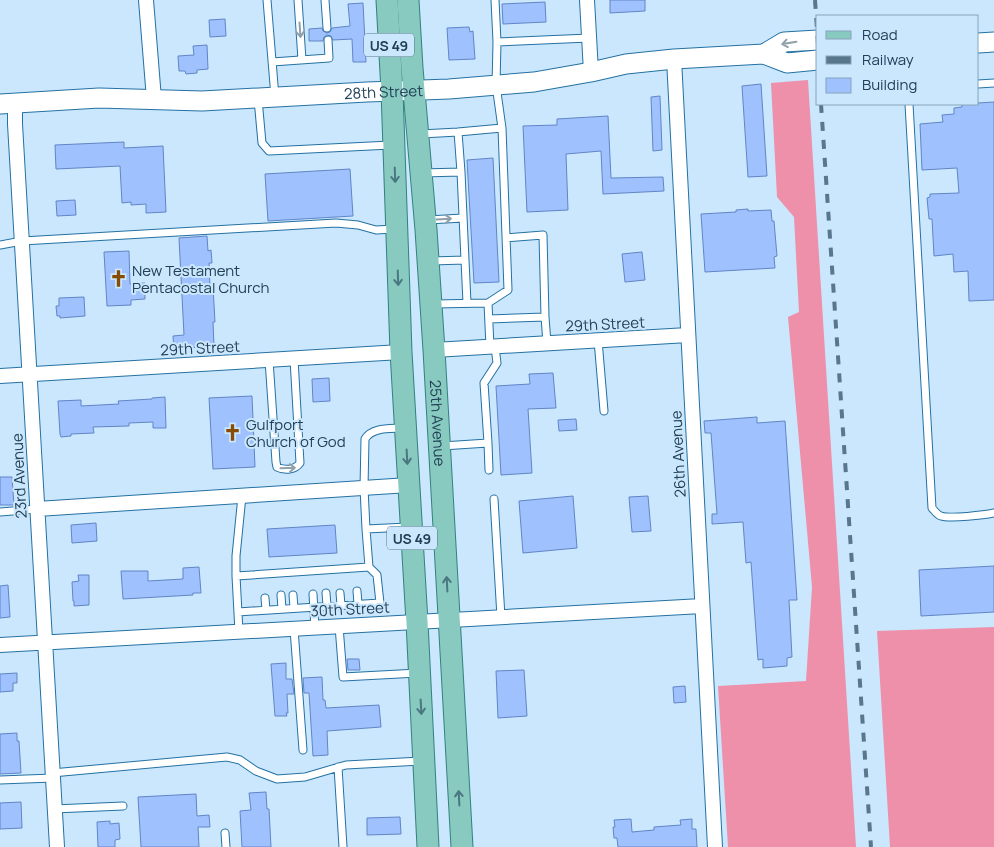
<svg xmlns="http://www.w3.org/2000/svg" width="994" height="847" font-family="Manrope,sans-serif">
<rect width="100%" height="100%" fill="#cae7fd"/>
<path fill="#ee90aa" d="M 808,80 L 856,847 L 728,847 L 718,686 L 806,681 L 812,587 L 788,317 L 799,312 L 794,217 L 777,197 L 771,83 Z
M 994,627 L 994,847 L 890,847 L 877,631 Z"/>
<path fill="#9fc1fe" stroke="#6185c6" d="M 610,0 L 645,0 L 645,11 L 610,13 Z
M 545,2 L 546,22 L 503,24 L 502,4 Z
M 363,3 L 366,62 L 353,62 L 352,39 L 333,40 L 331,36 L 327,35 L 324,37 L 323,41 L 309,41 L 309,29 L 322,28 L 323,31 L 327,33 L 330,32 L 332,28 L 350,26 L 348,4 Z
M 225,19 L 226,36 L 210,37 L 209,20 Z
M 469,27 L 470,32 L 473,31 L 475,59 L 449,60 L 447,28 Z
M 207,45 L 208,69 L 197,70 L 197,73 L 186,74 L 185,71 L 179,71 L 178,56 L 194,55 L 193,46 Z
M 761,84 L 767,176 L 748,177 L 742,86 Z
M 660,96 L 662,150 L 653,151 L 651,97 Z
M 994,102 L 994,300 L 969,301 L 968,271 L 954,272 L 953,254 L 934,256 L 932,219 L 929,219 L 927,198 L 930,197 L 930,194 L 959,193 L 957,168 L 922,170 L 920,124 L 943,122 L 942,115 L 954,114 L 954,108 L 962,107 L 962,104 Z
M 608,116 L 611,178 L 663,177 L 664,191 L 603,194 L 601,151 L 566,154 L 568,210 L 527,212 L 523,126 L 557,125 L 557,119 Z
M 124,142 L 124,148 L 163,146 L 166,212 L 146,213 L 146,204 L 131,205 L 131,202 L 122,203 L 120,166 L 56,169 L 55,145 Z
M 493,158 L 499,282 L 474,283 L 467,160 Z
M 350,169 L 353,216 L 268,221 L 265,174 Z
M 75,200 L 76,215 L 57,216 L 56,201 Z
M 748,209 L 748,211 L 771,210 L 772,221 L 774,221 L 775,233 L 777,256 L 774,257 L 775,268 L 705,272 L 701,214 L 736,212 L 736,210 Z
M 207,236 L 208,251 L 211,250 L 212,263 L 209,263 L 210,287 L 213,287 L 215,322 L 213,322 L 214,346 L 174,349 L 173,336 L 184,335 L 179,238 Z
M 129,251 L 130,284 L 145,283 L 145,299 L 131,300 L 131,305 L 107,306 L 104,252 Z
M 642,252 L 645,280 L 625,282 L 622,254 Z
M 84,297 L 85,316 L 60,318 L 60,316 L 57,316 L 56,306 L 59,306 L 59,298 Z
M 553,373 L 556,408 L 528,409 L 532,473 L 501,475 L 496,386 L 530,384 L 529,374 Z
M 329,378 L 330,401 L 313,402 L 312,379 Z
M 252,396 L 255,467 L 213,469 L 209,398 Z
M 165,397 L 166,428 L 153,428 L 153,422 L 129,423 L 129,426 L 93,427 L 94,433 L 71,434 L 71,436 L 61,437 L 60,434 L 58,401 L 81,400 L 81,406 L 119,404 L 118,401 L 152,399 L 152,398 Z
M 757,417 L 757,423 L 785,421 L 797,600 L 789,600 L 792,657 L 787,658 L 787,666 L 763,668 L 763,659 L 758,660 L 751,562 L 746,563 L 743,522 L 712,524 L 712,514 L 717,514 L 711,433 L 705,433 L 704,421 Z
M 576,419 L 577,430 L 559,431 L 558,420 Z
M 0,477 L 12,477 L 14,505 L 0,505 Z
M 573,496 L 577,548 L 523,553 L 519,501 Z
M 648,496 L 651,531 L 632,532 L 629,497 Z
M 96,523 L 97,541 L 72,543 L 71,525 Z
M 335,525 L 337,553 L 269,557 L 267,529 Z
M 994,566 L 994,612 L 921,616 L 919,570 Z
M 199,567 L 201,593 L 193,593 L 193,595 L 123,599 L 121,571 L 148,571 L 148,581 L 183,579 L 183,568 Z
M 78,575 L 89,575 L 89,605 L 74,606 L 74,601 L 73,601 L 72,582 L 79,581 Z
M 8,585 L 10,617 L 0,618 L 0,586 Z
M 347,659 L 359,659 L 360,670 L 348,670 Z
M 286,663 L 286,679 L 292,679 L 294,694 L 287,694 L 288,713 L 286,713 L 287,716 L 275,716 L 271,664 Z
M 524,670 L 527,716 L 498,718 L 496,671 Z
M 17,673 L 17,683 L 13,683 L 13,691 L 0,692 L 0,674 Z
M 322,677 L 323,700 L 325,700 L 326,708 L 379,705 L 381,727 L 327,731 L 328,755 L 313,756 L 309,693 L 304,693 L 303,678 Z
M 685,686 L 686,702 L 674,703 L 673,687 Z
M 17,733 L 17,741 L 19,741 L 21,773 L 0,774 L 0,734 Z
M 266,792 L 267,809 L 269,809 L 271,847 L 242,847 L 240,811 L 251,810 L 249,793 Z
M 196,794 L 197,816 L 209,815 L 210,827 L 198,827 L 199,847 L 141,847 L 138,797 Z
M 21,802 L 22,828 L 0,829 L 0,803 Z
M 400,817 L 401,834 L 367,835 L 367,818 Z
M 631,819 L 632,832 L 654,830 L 654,827 L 681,825 L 680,820 L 692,819 L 692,829 L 696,829 L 697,847 L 618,847 L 617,838 L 614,838 L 613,827 L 615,827 L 614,820 Z
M 110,821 L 110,824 L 119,823 L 120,839 L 115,840 L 115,847 L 98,847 L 97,822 Z"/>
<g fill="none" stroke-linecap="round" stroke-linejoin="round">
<defs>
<path id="lane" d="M 267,0 L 275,97
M 298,0 L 302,60
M 325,0 L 327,28
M 497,42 L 589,38
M 272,62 L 329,58 L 328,40
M 978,84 L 994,83
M 258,99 L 262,143 L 269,151 L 391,145
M 909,104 L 932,508 C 935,511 937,515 941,516 C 950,519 985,515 994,513
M 458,132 L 502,128 L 496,85 L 497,42 L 495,0
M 421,134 L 458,132 L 461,172
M 422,173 L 461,172 L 465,260
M 428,220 L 463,218
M 506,238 L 543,235 L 545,317
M 0,245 L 22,241 L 336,223 L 358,225 L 376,230 L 394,229
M 431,261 L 465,260 L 467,303
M 488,303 L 508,290 L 502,128
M 434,304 L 488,303 L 490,347
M 489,319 L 545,317 L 547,343
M 598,340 L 604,411
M 269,360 L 276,462 L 277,467 C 285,471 295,470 300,463 L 294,359
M 403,428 C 390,429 372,427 365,439 L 364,488 L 366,529 L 408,527
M 488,443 L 489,470
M 442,446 L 488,443 L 484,383 L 497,363 L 495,347
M 494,499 L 501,617
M 0,512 L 37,509
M 236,576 L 236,556 L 242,496
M 357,591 L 358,604
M 326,593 L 327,606
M 340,593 L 341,605
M 313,594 L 315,628
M 281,595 L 282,609
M 293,595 L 294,608
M 265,598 L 266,610
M 238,612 L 380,603 L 377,575 L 369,567
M 339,626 L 343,677 L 418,673
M 294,629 L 303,750
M 239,632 L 236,576 L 369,567 L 366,529
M 338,767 L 343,847
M 52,773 L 227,757 L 240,760 L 256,771 L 277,779 L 305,777 L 346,765 L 421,761
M 0,780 L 53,778
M 54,809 L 123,806
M 225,833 L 226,847"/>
<path id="street" d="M 146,0 L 154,99
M 587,0 L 591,72
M 674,59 L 715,847
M 15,103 L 15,124 L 57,847
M 434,350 L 688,335
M 0,376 L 401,352
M 37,509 L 409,485
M 0,645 L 702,606"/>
<g id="secondary">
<path d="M 978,43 L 994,42"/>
<path d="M 764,54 L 784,42 L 818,40"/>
<path id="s1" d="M 0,104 L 99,98 L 202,101 L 367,92 L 449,89 L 534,82 L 591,72 L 626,64 L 674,59 L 764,54 L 787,63 L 818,60"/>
</g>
<g id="primary">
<path d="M 387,0 L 392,91 L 401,352 L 417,622 L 428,847"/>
<path id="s2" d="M 408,0 L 412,68 L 426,230 L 434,350 L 462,847"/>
</g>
</defs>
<use href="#lane" stroke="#2471a3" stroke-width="9"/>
<use href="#street" stroke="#2471a3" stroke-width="16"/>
<use href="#secondary" stroke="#2471a3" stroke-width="21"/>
<use href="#primary" stroke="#318280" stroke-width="23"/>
<use href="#lane" stroke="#fff" stroke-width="7"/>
<use href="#street" stroke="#fff" stroke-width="14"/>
<use href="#secondary" stroke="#fff" stroke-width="19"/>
<use href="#primary" stroke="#88c9c0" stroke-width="21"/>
<path stroke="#58768c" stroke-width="4" stroke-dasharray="9 9" stroke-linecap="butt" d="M 815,0 L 818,44
M 821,104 L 871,847"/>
</g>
<defs><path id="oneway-shaft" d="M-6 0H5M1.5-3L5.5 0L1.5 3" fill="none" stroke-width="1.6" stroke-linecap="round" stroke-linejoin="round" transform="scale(1.25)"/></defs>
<g stroke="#90a0aa">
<use href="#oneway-shaft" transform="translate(300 30) rotate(86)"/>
<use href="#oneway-shaft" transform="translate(789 43) rotate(170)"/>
<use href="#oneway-shaft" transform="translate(444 219) rotate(-3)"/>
<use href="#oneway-shaft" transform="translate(288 468) rotate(-2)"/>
</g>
<g stroke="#4a7780">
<use href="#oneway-shaft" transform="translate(395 175) rotate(88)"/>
<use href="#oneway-shaft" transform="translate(398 278) rotate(88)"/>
<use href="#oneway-shaft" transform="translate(407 457) rotate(87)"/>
<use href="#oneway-shaft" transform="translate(447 584) rotate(-93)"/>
<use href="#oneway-shaft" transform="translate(421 707) rotate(87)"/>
<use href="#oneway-shaft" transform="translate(459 798) rotate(-93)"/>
</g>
<defs>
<symbol id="church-bare" viewBox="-9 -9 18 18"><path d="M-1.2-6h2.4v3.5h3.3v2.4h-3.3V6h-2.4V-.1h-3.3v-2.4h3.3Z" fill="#874c05" stroke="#cae7fd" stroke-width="2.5" paint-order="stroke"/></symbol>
</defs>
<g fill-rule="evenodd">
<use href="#church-bare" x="106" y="266" width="25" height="25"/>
<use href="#church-bare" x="220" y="420" width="25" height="25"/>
</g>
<g text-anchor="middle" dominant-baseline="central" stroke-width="4" stroke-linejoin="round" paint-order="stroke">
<g fill="#cae7fd" stroke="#547288" stroke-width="1">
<rect x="364" y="33.5" width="50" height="23" rx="4"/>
<rect x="387" y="526.5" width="50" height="23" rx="4"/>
</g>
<g font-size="14" font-weight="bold" fill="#214056">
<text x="389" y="45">US 49</text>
<text x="412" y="538">US 49</text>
</g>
<g font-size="15" fill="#214056" stroke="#cae7fd">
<text stroke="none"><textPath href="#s1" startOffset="384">28th Street</textPath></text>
<text transform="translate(605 324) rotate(-3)">29th Street</text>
<text transform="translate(200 348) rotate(-3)">29th Street</text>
<text stroke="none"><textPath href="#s2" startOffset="424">25th Avenue</textPath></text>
<text transform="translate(678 454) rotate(-93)">26th Avenue</text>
<text transform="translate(19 476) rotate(-93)">23rd Avenue</text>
<text transform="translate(350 609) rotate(-3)">30th Street</text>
</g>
<g font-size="15" fill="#214056" stroke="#cae7fd" text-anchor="start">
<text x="132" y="270">New Testament<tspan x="132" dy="17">Pentacostal Church</tspan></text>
<text x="246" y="424">Gulfport<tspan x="246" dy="17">Church of God</tspan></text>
</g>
</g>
<rect x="816" y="15" width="162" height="90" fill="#cae7fd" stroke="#86a4ba"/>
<rect x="826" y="31" width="25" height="8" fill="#88c9c0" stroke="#86a4ba"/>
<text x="862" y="40" font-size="15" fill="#214056">Road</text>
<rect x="826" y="56" width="25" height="8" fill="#58768c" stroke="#86a4ba"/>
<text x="862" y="65" font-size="15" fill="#214056">Railway</text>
<rect x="826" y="78" width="25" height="15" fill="#9fc1fe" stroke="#86a4ba"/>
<text x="862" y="90" font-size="15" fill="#214056">Building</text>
</svg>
